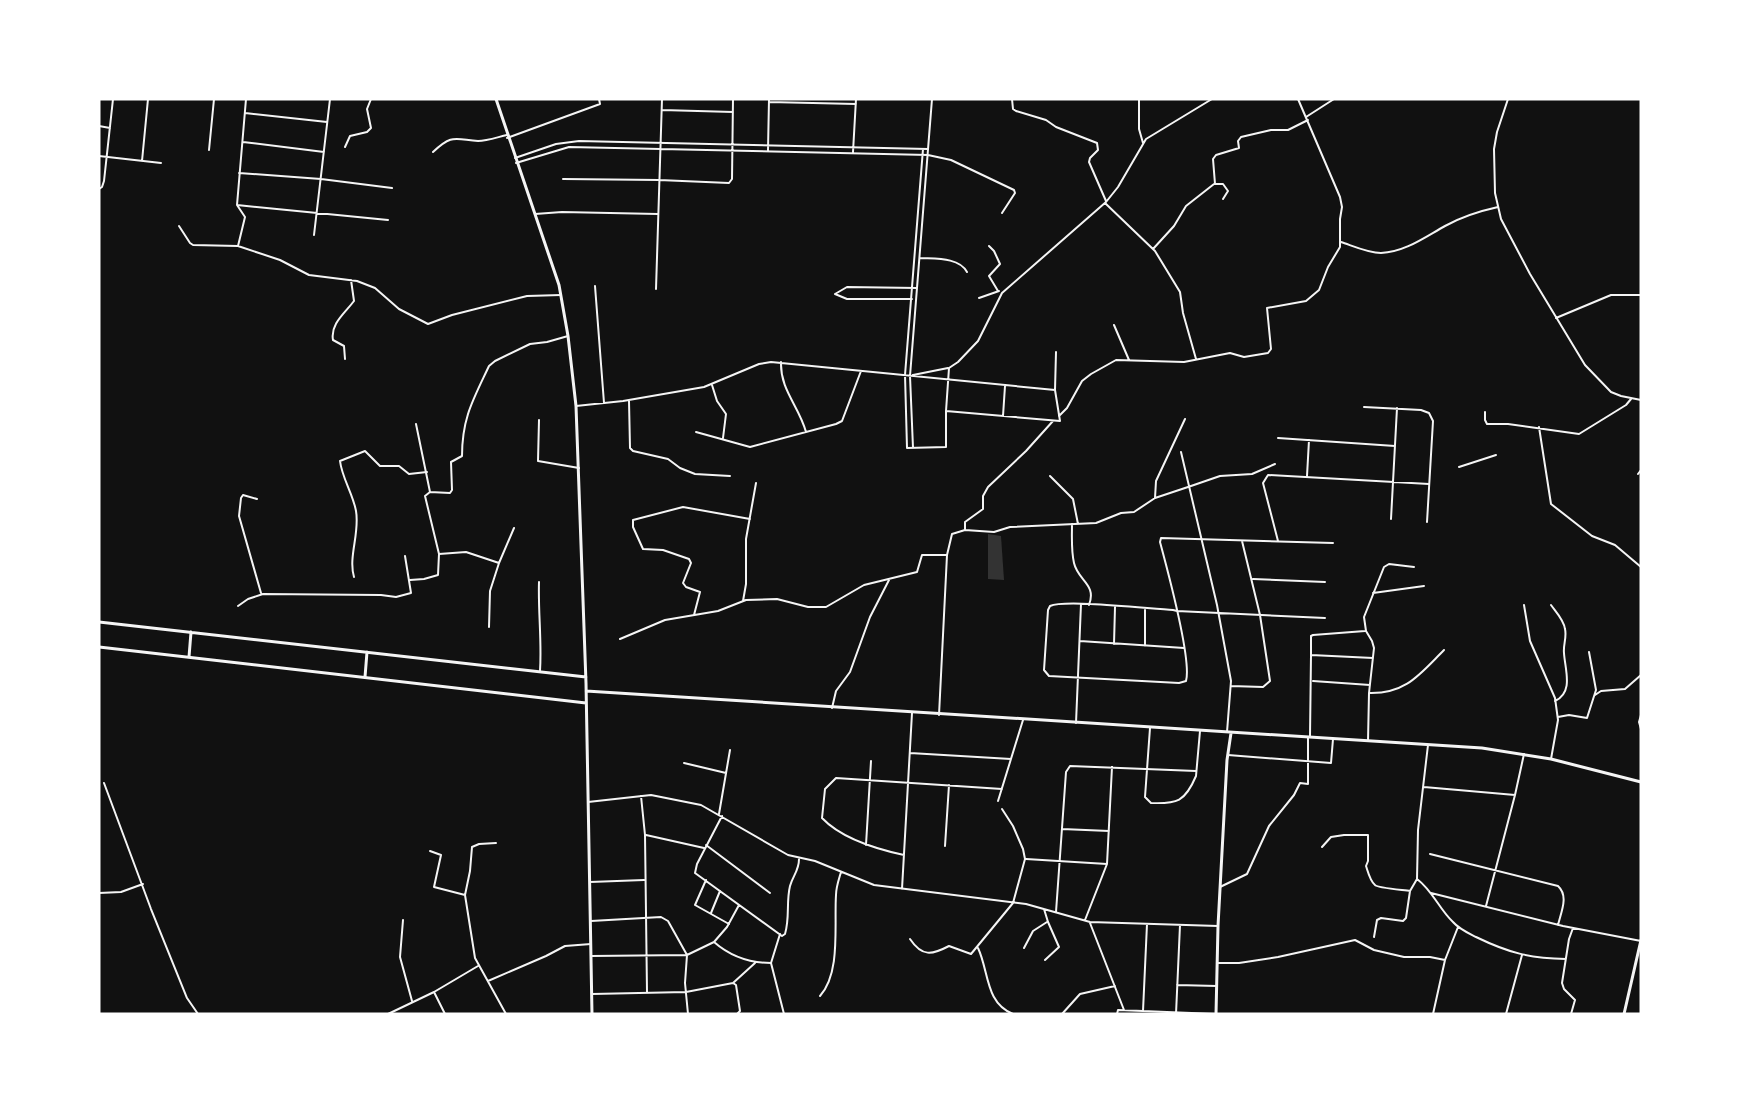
<svg xmlns="http://www.w3.org/2000/svg" width="1740" height="1113" font-family="Helvetica,sans-serif">
<rect width="100%" height="100%" fill="#111"/>
<path fill="#333" d="M 988,534 L 1001,536 L 1004,580 L 988,579 Z"/>
<g fill="none" stroke-linecap="round" stroke-linejoin="round">
<path stroke="#f5f5f5" stroke-width="2" d="M 1012,99 L 1013,109 L 1016,111 L 1046,120 L 1056,127 L 1097,143 L 1098,150 L 1090,158 L 1089,162 L 1106,201
M 1139,99 L 1139,129 L 1143,143
M 1508,99 L 1497,132 L 1494,149 L 1495,193 L 1501,219 L 1530,274 L 1585,365 L 1611,392 L 1621,396 L 1641,400
M 769,102 L 856,104
M 662,110 L 733,112
M 245,113 L 327,122
M 1306,117 L 1334,99
M 99,126 L 110,128
M 507,138 L 600,104 L 599,99
M 243,142 L 324,152
M 345,147 L 350,136 L 367,132 L 371,128 L 367,109 L 371,99
M 923,149 L 905,375 L 907,448 L 946,447 L 946,411 L 949,368 L 958,362 L 978,341 L 1002,293 L 1106,202 L 1118,187 L 1146,139 L 1212,99
M 209,150 L 214,99
M 768,150 L 769,99
M 433,152 C 452,134 454,139 478,141 C 487,141 498,137 507,135
M 853,152 L 856,99
M 99,156 L 161,163
M 515,158 L 556,144 L 579,141 L 928,149
M 142,161 L 148,99
M 516,163 L 569,147 L 928,155 L 951,160 L 1014,190 L 1015,193 L 1002,213
M 239,173 L 321,179 L 392,188
M 563,179 L 659,180 L 729,183 L 732,179 L 733,99
M 99,189 L 102,187 L 104,181 L 113,99
M 1223,199 L 1228,191 L 1223,184 L 1215,184 L 1213,159 L 1216,155 L 1239,148 L 1238,141 L 1241,137 L 1271,130 L 1288,130 L 1308,120
M 1105,203 L 1155,251 L 1180,292 L 1183,313 L 1196,359
M 237,205 L 388,220
M 535,214 L 562,212 L 658,214
M 179,226 L 190,243 L 193,245 L 238,246 L 280,260 L 309,275 L 357,281 L 375,288 L 399,309 L 428,324 L 452,315 L 527,296 L 561,295
M 314,235 L 330,99
M 1341,242 C 1353,246 1368,253 1381,253 C 1405,252 1425,237 1445,226 C 1461,217 1480,211 1498,207
M 238,246 L 245,217 L 237,205 L 246,99
M 989,246 L 994,251 L 1000,264 L 989,276 L 998,291
M 1153,249 L 1174,226 L 1186,206 L 1214,184
M 920,258 C 935,259 959,257 967,272
M 595,286 L 604,403
M 656,289 L 662,99
M 835,294 L 847,287 L 917,288
M 835,294 L 847,299 L 912,299
M 979,298 L 999,291
M 1556,318 L 1611,295 L 1641,295
M 1114,325 L 1129,360
M 345,359 L 344,346 L 333,340 C 330,324 345,313 354,301 L 351,280
M 781,362 C 780,390 799,406 806,432
M 913,375 L 948,368
M 712,385 L 717,401 L 726,414 L 723,438
M 629,401 L 630,448 L 633,451 L 668,459 L 680,468 L 695,474 L 730,476
M 576,406 L 623,401 L 704,387 L 759,364 L 771,362 L 1055,390
M 1364,407 L 1421,410 L 1429,413 L 1433,421 L 1427,522
M 946,411 L 1060,421 L 1055,390 L 1056,352
M 1485,412 L 1485,420 L 1487,424 L 1508,424 L 1579,434 L 1626,405 L 1631,399
M 1003,416 L 1005,386
M 1059,416 L 1067,408 L 1082,381 L 1091,374 L 1116,360 L 1184,362 L 1230,353 L 1244,357 L 1268,353 L 1271,349 L 1267,308 L 1306,301 L 1319,290 L 1328,267 L 1340,247 L 1340,219 L 1342,207 L 1340,197 L 1298,99
M 539,420 L 538,461 L 579,468
M 416,424 L 430,492
M 1539,427 L 1551,504 L 1592,536 L 1615,545 L 1641,567
M 696,432 L 750,447 L 836,424 L 842,421 L 861,371
M 1278,438 L 1395,446
M 913,448 L 910,376 L 932,99
M 1181,452 L 1217,605 L 1231,681 L 1227,732
M 1459,467 L 1496,455
M 1638,474 L 1641,470
M 1050,476 L 1073,499 L 1078,524
M 1307,476 L 1309,440
M 1155,498 L 1156,481 L 1185,419
M 257,499 L 243,495 L 241,498 L 239,516 L 261,593
M 1391,519 L 1397,408
M 1072,524 C 1072,536 1071,550 1074,563 C 1078,581 1097,584 1089,605
M 965,530 L 965,522 L 983,509 L 983,496 L 988,487 L 1026,451 L 1053,421
M 1278,541 L 1263,483 L 1268,475 L 1429,484
M 439,554 L 466,552 L 499,563
M 354,577 C 348,557 360,533 356,511 C 353,494 342,478 340,461 L 365,451 L 380,466 L 399,466 L 409,474 L 427,472
M 1253,579 L 1325,582
M 410,580 L 424,579 L 438,575 L 439,554 L 425,496 L 430,492 L 450,493 L 452,490 L 451,462 L 462,456 C 462,418 473,400 489,366 L 495,361 L 530,344 L 547,342 L 568,336
M 539,582 C 538,612 542,641 540,671
M 1373,593 L 1424,586
M 743,601 L 746,584 L 746,539 L 756,483
M 1524,605 L 1530,641 L 1555,698 L 1558,720 L 1551,759
M 1551,605 C 1556,612 1564,620 1565,629 C 1567,637 1563,645 1564,653 C 1565,670 1574,692 1555,701
M 238,606 L 248,599 L 263,594 L 381,595 L 396,597 L 411,593 L 405,556
M 1145,610 L 1145,646
M 694,615 L 700,592 L 686,587 L 683,583 L 691,563 L 689,559 L 663,550 L 643,549 L 633,527 L 633,520 L 683,507 L 750,519
M 1325,618 C 1276,616 1226,613 1177,611 L 1173,610 C 1151,609 1065,599 1050,606 L 1048,610 L 1044,670 L 1049,676 L 1179,683 L 1186,681 C 1192,660 1167,568 1160,542 L 1161,538 L 1333,543
M 489,627 L 490,591 L 499,563 L 514,528
M 1365,631 L 1313,635 L 1311,636 L 1311,655 L 1373,658
M 620,639 L 665,620 L 718,611 L 746,600 L 777,599 L 808,607 L 826,607 L 864,585 L 917,572 L 922,555 L 947,555
M 1080,641 L 1184,648
M 1114,644 L 1115,607
M 1313,681 L 1370,685
M 1231,686 L 1263,687 L 1270,681 L 1260,615 L 1242,541
M 1369,693 C 1406,694 1420,674 1444,650
M 1595,695 L 1601,691 L 1625,689 L 1641,675
M 832,708 L 836,691 L 850,672 L 870,617 L 889,580
M 939,715 L 947,555 L 952,534 L 965,530 L 994,532 L 1010,527 L 1096,523 L 1121,513 L 1134,512 L 1155,498 L 1191,486 L 1220,476 L 1252,474 L 1275,464
M 1641,715 L 1639,722 L 1641,729
M 1558,717 L 1569,715 L 1587,718 L 1596,690 L 1589,652
M 1076,723 L 1081,604
M 1150,728 L 1145,797 L 1151,803 C 1177,804 1185,802 1196,776 L 1200,731
M 1310,736 L 1311,655
M 1368,741 L 1369,693 L 1374,648 L 1372,641 L 1366,631 L 1364,617 L 1384,567 L 1389,564 L 1414,567
M 910,753 L 1011,759
M 1228,755 L 1331,763 L 1333,739
M 684,763 L 726,773
M 104,783 L 151,909 L 187,998 L 198,1014
M 1424,787 L 1515,795
M 641,796 L 645,835 L 647,992
M 998,801 L 1023,720
M 588,802 L 651,795 L 701,805 L 788,855 L 815,861 L 874,885 L 1026,904 L 1090,922 L 1218,926
M 719,814 L 730,750
M 722,816 L 697,864 L 695,873 L 782,936 L 785,934 C 790,918 786,902 790,886 C 793,875 799,871 799,859
M 1062,829 L 1109,831
M 646,835 L 704,848
M 496,843 L 479,844 L 472,847 L 470,871 L 465,895 L 475,958 L 506,1014
M 706,845 L 770,893
M 866,845 L 871,761
M 945,846 L 949,785
M 1322,847 L 1331,837 L 1344,835 L 1368,835 L 1368,861 L 1366,866 C 1368,872 1370,881 1375,885 C 1377,888 1404,890 1410,891
M 430,851 L 441,855 L 434,887 L 465,895
M 1430,854 L 1558,886 C 1569,896 1561,912 1558,925
M 904,855 C 876,849 842,839 822,818 L 825,789 L 836,778 L 1002,789
M 1026,859 L 1107,864
M 1417,879 C 1433,891 1439,909 1453,922 C 1459,929 1468,933 1476,937 C 1509,953 1529,958 1566,959
M 706,880 L 695,905 L 729,924
M 590,882 L 644,880
M 1220,887 L 1247,874 L 1269,826 L 1294,795 L 1300,783 L 1308,784 L 1308,737
M 902,889 L 912,713
M 99,893 L 121,892 L 143,884
M 1431,893 L 1563,926 L 1641,941
M 1486,906 L 1515,795 L 1524,754
M 1044,909 L 1048,922 L 1059,947 L 1045,960
M 1056,912 L 1066,772 L 1070,766 L 1196,771
M 711,913 L 720,891
M 403,920 L 400,957 L 412,1001
M 1085,920 L 1107,864 L 1112,767
M 591,921 L 661,917 L 668,921 L 687,955 L 685,983 L 688,1014
M 1090,923 L 1124,1010
M 780,934 L 771,963 L 784,1014
M 1374,937 L 1377,920 L 1381,918 L 1403,921 L 1406,918 L 1410,891 L 1417,879 L 1418,830 L 1428,745
M 910,939 C 922,957 932,955 949,946 L 971,954 L 1013,903 L 1025,859 L 1023,849 L 1013,826 L 1002,809
M 714,942 C 730,956 750,963 771,963
M 978,948 C 989,971 985,1003 1013,1014
M 1024,948 L 1033,931 L 1047,922
M 591,956 L 687,955 L 714,942 L 727,927 L 739,905
M 1217,963 L 1239,963 L 1278,957 L 1355,940 L 1374,950 L 1404,957 L 1430,957 L 1445,960
M 488,981 L 546,956 L 565,946 L 591,944
M 733,983 L 755,963
M 1177,985 L 1217,986
M 434,992 L 445,1014
M 592,994 L 686,992 L 733,983 L 736,985 L 740,1011 L 737,1014
M 820,996 C 841,973 834,925 836,895 C 836,887 839,879 841,872
M 1143,1011 L 1147,924
M 388,1014 L 434,992 L 478,966
M 1062,1014 L 1080,994 L 1115,986
M 1117,1014 L 1118,1010 L 1216,1014
M 1176,1014 L 1180,925
M 1433,1014 L 1445,960 L 1458,927
M 1506,1014 L 1522,955
M 1571,1014 L 1575,1000 L 1564,989 L 1562,983 L 1569,939 L 1573,928"/>
<path stroke="#f5f5f5" stroke-width="3" d="M 496,99 L 559,285 L 568,336 L 576,406 L 586,683 L 592,1014
M 99,622 L 586,677
M 99,647 L 586,703
M 189,657 L 191,632
M 365,677 L 367,652
M 586,691 L 1482,748 L 1551,759 L 1641,782
M 1216,1014 L 1218,926 L 1227,760 L 1231,733
M 1624,1014 L 1641,940"/>
</g>
<rect width="1740" height="1113" fill="none" stroke="#ffffff" stroke-width="201"/>
</svg>
